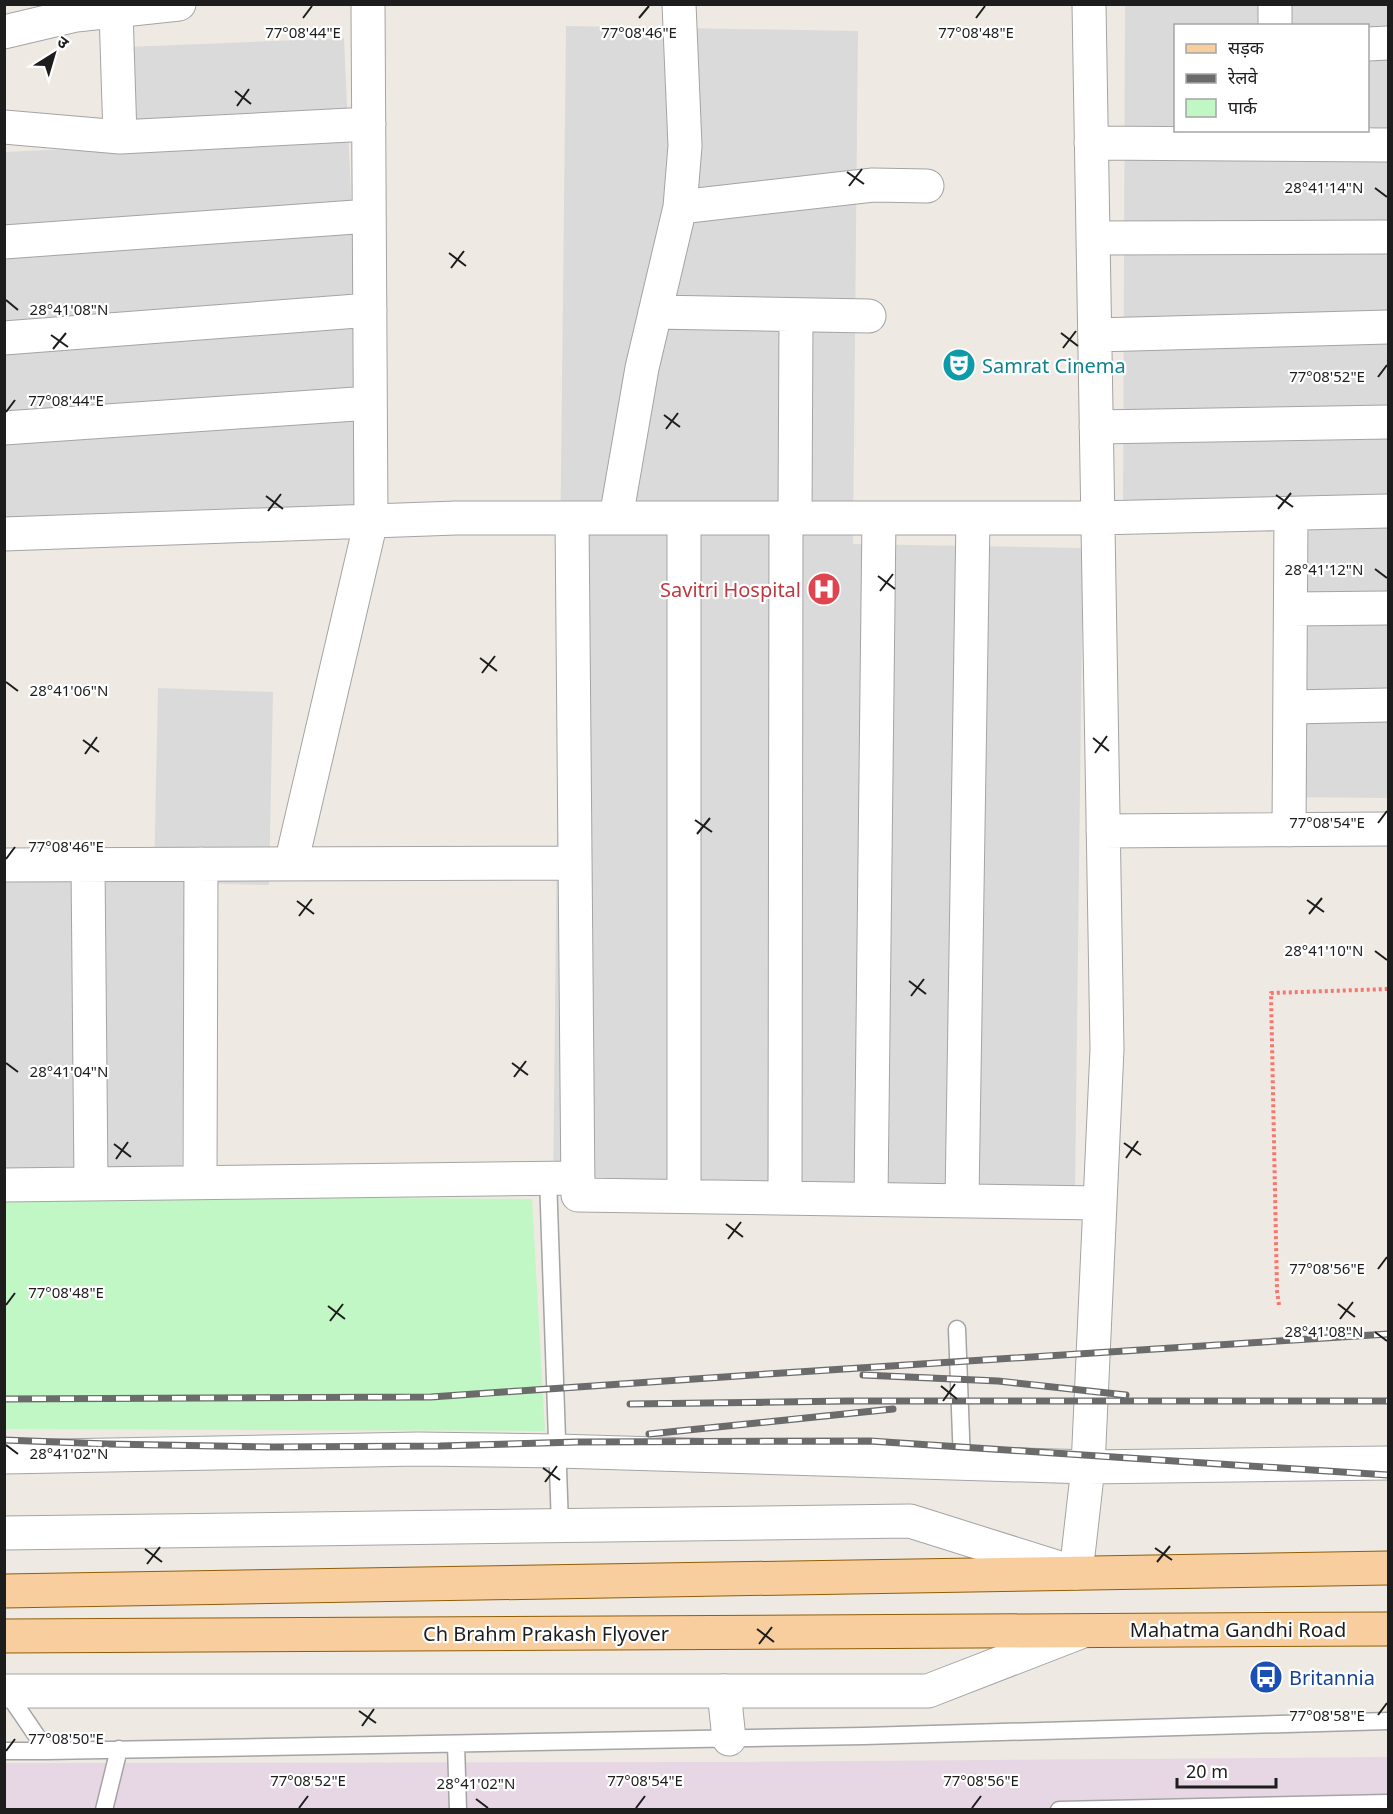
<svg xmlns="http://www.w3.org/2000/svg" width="1393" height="1814" font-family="'Noto Sans','Noto Sans Devanagari',sans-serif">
<rect width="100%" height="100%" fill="#eeeae3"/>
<path fill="#dbdada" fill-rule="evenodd" d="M 1125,5 L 1388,5 L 1388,798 L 1283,797 L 1285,513 L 1123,512 ZM 1176,26 L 1368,26 L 1368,130 L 1176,130 Z
M 566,26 L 858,31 L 853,544 L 1083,548 L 1075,1192 L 553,1183 Z
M 344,38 L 366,532 L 5,546 L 4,152 L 131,146 L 127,47 Z
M 158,688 L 273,692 L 269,885 L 187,883 L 181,1203 L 5,1198 L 5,871 L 154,875 Z"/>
<path fill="#e7d6e4" d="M 1388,1757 L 1388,1809 L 5,1810 L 4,1763 L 731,1762 Z"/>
<path fill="#c1f7c4" d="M 5,1196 L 532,1199 L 545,1431 L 5,1429 Z"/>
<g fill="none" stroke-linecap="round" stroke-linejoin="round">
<defs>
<path id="service" d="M 548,1178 L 560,1526
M 957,1329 L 962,1463
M 6,1691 L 47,1751 L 864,1736 L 1388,1721
M 456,1744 L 458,1810
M 4,1751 L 47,1751
M 104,1810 L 119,1749
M 1059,1810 L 1388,1803"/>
<path id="minor" d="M 1275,4 L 1275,26
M 116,11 L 120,137
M 4,32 L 76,15 L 179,4
M 1368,44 L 1388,43
M 4,127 L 120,137 L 369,124
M 1091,143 L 1388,145
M 680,207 L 873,185 L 927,186
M 1093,238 L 1388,237
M 4,242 L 369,216
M 655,312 L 869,316
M 1095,335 L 1388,327
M 4,338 L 370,310
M 1096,427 L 1388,422
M 4,428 L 370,403
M 572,518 L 578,1195 L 1100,1203
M 616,518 L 642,368 L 680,207 L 685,146 L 679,4
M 795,518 L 796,315
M 4,534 L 456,518 L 1097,518 L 1388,511
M 1291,609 L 1388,608
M 1290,707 L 1388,705
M 1289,830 L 1291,514
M 1103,831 L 1388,829
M 291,864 L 371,521 L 368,4
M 4,865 L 575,863
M 88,865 L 91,1183
M 200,1182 L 201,864
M 4,1185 L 578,1178
M 684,1196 L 684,518
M 785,1198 L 786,518
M 871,1199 L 879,518
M 962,1200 L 973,518
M 4,1457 L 418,1449 L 558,1451 L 1088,1467 L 1388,1463
M 1076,1573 L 1088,1467 L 1107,1049 L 1089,4
M 724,1691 L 729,1739"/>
<path id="tertiary" d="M 4,1533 L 910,1521 L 1069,1571
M 4,1691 L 928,1691 L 1083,1631"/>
<path id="primary" d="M 4,1591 L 1388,1568
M 4,1636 L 1388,1629"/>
</defs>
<use href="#service" stroke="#a4a4a4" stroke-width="19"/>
<use href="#minor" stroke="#a4a4a4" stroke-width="35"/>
<use href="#tertiary" stroke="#a4a4a4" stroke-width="35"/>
<use href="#primary" stroke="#915e05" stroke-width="35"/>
<path stroke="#f5776e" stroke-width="4" stroke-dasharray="3 3" stroke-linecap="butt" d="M 1279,1305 L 1277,1291 L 1271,993 L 1388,989"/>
<use href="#service" stroke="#fff" stroke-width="16"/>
<use href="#minor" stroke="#fff" stroke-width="33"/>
<use href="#tertiary" stroke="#fff" stroke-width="33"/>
<use href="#primary" stroke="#f8ce9e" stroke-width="33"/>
<defs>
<path id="rail" d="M 863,1375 L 998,1381 L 1126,1395
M 4,1399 L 431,1397 L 767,1374 L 1388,1334
M 630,1404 L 848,1401 L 1388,1401
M 649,1434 L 893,1409
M 4,1440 L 108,1444 L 273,1447 L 440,1446 L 577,1442 L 870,1441 L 1388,1475"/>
</defs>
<use href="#rail" stroke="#6b6b6b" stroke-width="7"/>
<use href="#rail" stroke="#fff" stroke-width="4.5" stroke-dasharray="14" stroke-linecap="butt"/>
</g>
<path fill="none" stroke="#1d1d1d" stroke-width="2" d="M 303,18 L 312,6M 639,18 L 649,6M 976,18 L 985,6M 235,91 L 251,104M 237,106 L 249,89M 847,172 L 864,184M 849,186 L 862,169M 1375,188 L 1387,197M 449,253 L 466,266M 451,268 L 464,251M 6,300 L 18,310M 1061,333 L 1078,346M 51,335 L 68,347M 1063,348 L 1076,331M 53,349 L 66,333M 1378,377 L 1387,365M 6,412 L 15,400M 664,415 L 680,427M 666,429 L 678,413M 1276,495 L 1293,507M 266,496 L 283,509M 1278,509 L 1291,493M 268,511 L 281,494M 1375,569 L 1387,578M 878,576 L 895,589M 880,591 L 893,574M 480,658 L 497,671M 482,673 L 495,656M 6,682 L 18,691M 1093,738 L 1109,751M 83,740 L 99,752M 1095,753 L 1107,736M 85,754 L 97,737M 695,820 L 712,832M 1378,823 L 1387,811M 697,834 L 710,818M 6,859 L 15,847M 1307,900 L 1324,912M 297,901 L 314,914M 1309,914 L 1322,898M 299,916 L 312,899M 1375,951 L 1387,960M 909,981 L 926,994M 911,996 L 924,979M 6,1063 L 18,1072M 512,1063 L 528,1075M 514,1077 L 526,1061M 1124,1143 L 1141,1155M 114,1144 L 131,1157M 1126,1158 L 1138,1141M 116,1159 L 128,1142M 726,1224 L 743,1237M 728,1239 L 741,1222M 1378,1269 L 1387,1257M 1338,1304 L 1355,1317M 6,1305 L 15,1293M 328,1306 L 345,1319M 1340,1319 L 1353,1302M 330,1321 L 343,1304M 1375,1332 L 1387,1341M 941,1386 L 957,1399M 943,1401 L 955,1384M 6,1445 L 18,1454M 543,1468 L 560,1480M 545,1482 L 557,1466M 1155,1548 L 1172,1560M 145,1549 L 162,1562M 1157,1562 L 1170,1546M 147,1564 L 160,1547M 757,1629 L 774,1642M 759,1644 L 772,1627M 359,1711 L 376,1723M 1378,1715 L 1387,1703M 362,1726 L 374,1709M 6,1751 L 15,1739M 476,1799 L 488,1808M 299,1808 L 308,1796M 636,1808 L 645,1796M 972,1808 L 981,1796"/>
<defs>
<symbol id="theatre-disc" viewBox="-11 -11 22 22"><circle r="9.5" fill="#0f9aa8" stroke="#fff"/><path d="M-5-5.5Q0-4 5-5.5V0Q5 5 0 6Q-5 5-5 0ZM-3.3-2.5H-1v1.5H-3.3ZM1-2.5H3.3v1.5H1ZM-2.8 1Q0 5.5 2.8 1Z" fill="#fff"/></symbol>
<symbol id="hospital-disc" viewBox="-11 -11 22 22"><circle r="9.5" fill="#e0444e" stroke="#fff"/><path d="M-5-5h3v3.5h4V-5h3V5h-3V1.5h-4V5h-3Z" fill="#fff"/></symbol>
<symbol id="bus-disc" viewBox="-11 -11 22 22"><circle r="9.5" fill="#1a4fb4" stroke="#fff"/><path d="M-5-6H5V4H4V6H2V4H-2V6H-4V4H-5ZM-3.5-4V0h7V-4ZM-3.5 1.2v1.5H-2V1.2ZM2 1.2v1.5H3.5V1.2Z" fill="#fff"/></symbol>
</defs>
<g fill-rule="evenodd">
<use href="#theatre-disc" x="940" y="346" width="38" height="38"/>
<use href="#hospital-disc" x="805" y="570" width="38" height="38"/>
<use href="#bus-disc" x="1247" y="1658" width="38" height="38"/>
</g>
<g text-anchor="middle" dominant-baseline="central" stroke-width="4.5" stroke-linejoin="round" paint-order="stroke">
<g font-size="20" fill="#0d838f" stroke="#fff" text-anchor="start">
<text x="982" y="365">Samrat Cinema</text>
</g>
<g font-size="20" fill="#be3a42" stroke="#fff" text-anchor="end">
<text x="801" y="589">Savitri Hospital</text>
</g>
<g font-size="20" fill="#1d1d1d" stroke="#fff">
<text x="1238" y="1629">Mahatma Gandhi Road</text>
<text x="546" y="1633">Ch Brahm Prakash Flyover</text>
</g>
<g font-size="20" fill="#164399" stroke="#fff" text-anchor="start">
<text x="1289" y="1677">Britannia</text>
</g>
</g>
<g font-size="15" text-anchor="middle" fill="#1d1d1d" stroke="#fff" stroke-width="4.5" stroke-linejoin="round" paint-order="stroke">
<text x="303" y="38">77°08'44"E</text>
<text x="639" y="38">77°08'46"E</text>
<text x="976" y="38">77°08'48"E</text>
<text x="1324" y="193">28°41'14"N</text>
<text x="69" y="315">28°41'08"N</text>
<text x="1327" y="382">77°08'52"E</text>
<text x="66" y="406">77°08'44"E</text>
<text x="1324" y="575">28°41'12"N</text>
<text x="69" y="696">28°41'06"N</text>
<text x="1327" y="828">77°08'54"E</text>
<text x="66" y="852">77°08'46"E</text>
<text x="1324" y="956">28°41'10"N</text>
<text x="69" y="1077">28°41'04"N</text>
<text x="1327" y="1274">77°08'56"E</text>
<text x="66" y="1298">77°08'48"E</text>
<text x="1324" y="1337">28°41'08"N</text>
<text x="69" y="1459">28°41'02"N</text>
<text x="1327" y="1721">77°08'58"E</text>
<text x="66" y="1744">77°08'50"E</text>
<text x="308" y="1786">77°08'52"E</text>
<text x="645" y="1786">77°08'54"E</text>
<text x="981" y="1786">77°08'56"E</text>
<text x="476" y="1789">28°41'02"N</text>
</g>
<rect width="1393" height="1814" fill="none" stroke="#1d1d1d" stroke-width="12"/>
<rect x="1174" y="24" width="195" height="108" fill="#ffffff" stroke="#a5a5a5" stroke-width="1.5"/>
<rect x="1186" y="44" width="30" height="9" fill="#f8ce9e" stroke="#a5a5a5" stroke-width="1.5"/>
<text x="1228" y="54" font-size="18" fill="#1d1d1d">सड़क</text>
<rect x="1186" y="74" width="30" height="9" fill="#6b6b6b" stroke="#a5a5a5" stroke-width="1.5"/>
<text x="1228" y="84" font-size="18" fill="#1d1d1d">रेलवे</text>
<rect x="1186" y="99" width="30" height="18" fill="#c1f7c4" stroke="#a5a5a5" stroke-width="1.5"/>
<text x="1228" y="114" font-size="18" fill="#1d1d1d">पार्क</text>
<g transform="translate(54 54) rotate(37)" stroke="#ffffff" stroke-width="4.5" paint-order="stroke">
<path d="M0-4.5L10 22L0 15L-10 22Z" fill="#1d1d1d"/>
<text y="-9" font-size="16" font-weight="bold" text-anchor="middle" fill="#1d1d1d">उ</text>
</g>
<path d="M1177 1778v9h99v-9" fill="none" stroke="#1d1d1d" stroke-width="3"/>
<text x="1186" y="1778" font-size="18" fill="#1d1d1d" stroke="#ffffff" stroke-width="4.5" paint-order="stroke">20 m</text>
</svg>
